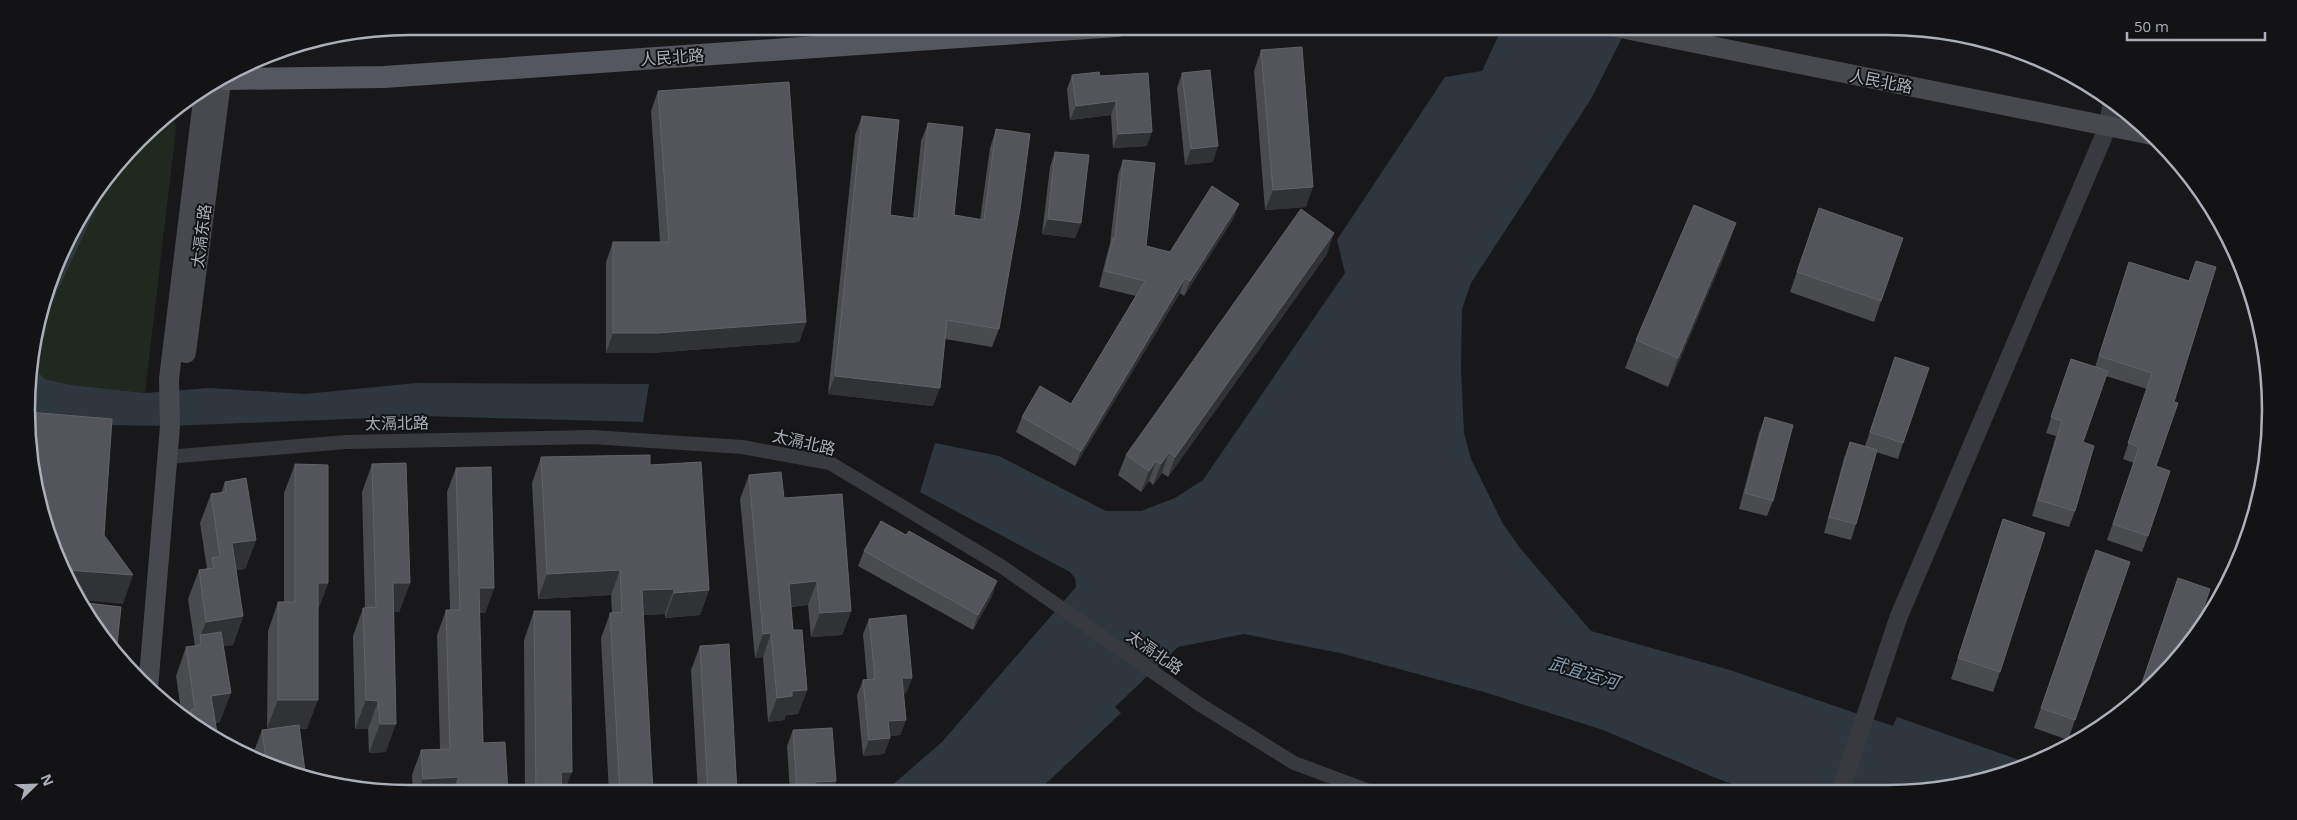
<svg xmlns="http://www.w3.org/2000/svg" width="2297" height="820" font-family="'Open Sans','Noto Sans SC',sans-serif">
<rect width="100%" height="100%" fill="#18181a"/>
<path fill="#202820" d="M 170,113 L 176,126 L 175,137 L 145,393 L 72,385 L 45,379 L 34,368 L 32,355 L 36,337 L 117,164 L 157,122 Z"/>
<path fill="#2e373e" d="M 1503,26 L 1628,26 L 1591,99 L 1471,283 L 1462,309 L 1461,369 L 1464,433 L 1471,459 L 1503,524 L 1520,548 L 1591,631 L 1730,670 L 1893,726 L 1897,717 L 2028,763 L 1937,790 L 1751,791 L 1716,778 L 1603,730 L 1484,692 L 1340,653 L 1244,634 L 1178,647 L 1115,707 L 1121,713 L 1037,792 L 883,793 L 942,742 L 1076,587 L 1075,578 L 1070,572 L 920,492 L 935,443 L 999,456 L 1106,511 L 1141,511 L 1175,498 L 1203,480 L 1345,273 L 1337,240 L 1445,77 L 1482,71 Z
M 117,164 L 36,337 L 66,240 L 105,177 Z
M 36,339 L 32,355 L 34,368 L 45,379 L 72,385 L 145,393 L 210,388 L 305,394 L 416,383 L 649,384 L 643,422 L 421,416 L 170,426 L 27,424 L 30,360 Z"/>
<g fill="none" stroke-linecap="round" stroke-linejoin="round">
<path stroke="#393a3f" stroke-width="14" d="M 167,457 L 346,442 L 592,437 L 742,447 L 830,463 L 1001,566 L 1199,704 L 1294,763 L 1372,792"/>
<path stroke="#393a3f" stroke-width="18" d="M 1840,791 L 1899,616 L 2108,126 L 2112,100"/>
<path stroke="#47494f" stroke-width="20" d="M 1611,26 L 2152,135
M 186,353 L 221,82
M 148,689 L 170,426 L 169,379 L 204,92"/>
<path stroke="#55575e" stroke-width="22" d="M 226,79 L 384,77 L 1117,26"/>
</g>
<path fill="#494b4f" d="M 1261,50 L 1306,207 L 1265,210 L 1254,71 Z
M 1182,73 L 1213,162 L 1185,165 L 1177,88 Z
M 1072,75 L 1100,76 L 1147,146 L 1113,148 L 1111,115 L 1070,120 L 1067,89 Z
M 658,91 L 806,322 L 799,342 L 651,353 L 606,353 L 606,262 L 613,242 L 660,242 L 651,111 Z
M 862,116 L 890,215 L 913,218 L 921,141 L 928,123 L 954,215 L 980,220 L 990,148 L 996,129 L 999,329 L 992,347 L 945,339 L 933,406 L 828,394 L 855,135 Z
M 1055,152 L 1081,223 L 1075,238 L 1042,234 L 1050,167 Z
M 1123,160 L 1146,246 L 1170,252 L 1239,204 L 1233,219 L 1184,296 L 1180,293 L 1075,466 L 1016,432 L 1022,417 L 1071,404 L 1136,296 L 1099,287 L 1107,254 L 1110,244 L 1118,175 Z
M 1819,208 L 1881,301 L 1874,322 L 1790,292 Z
M 1726,252 L 1668,387 L 1625,368 L 1636,340 Z
M 1327,254 L 1168,477 L 1162,473 L 1153,485 L 1149,481 L 1141,492 L 1118,475 L 1126,455 Z
M 2196,261 L 2174,402 L 2156,466 L 2148,536 L 2142,552 L 2107,540 L 2134,463 L 2123,459 L 2147,389 L 2106,376 L 2083,442 L 2075,511 L 2069,527 L 2032,516 L 2056,436 L 2046,433 L 2071,359 L 2095,367 L 2129,262 L 2189,281 Z
M 1895,357 L 1903,443 L 1898,459 L 1876,452 L 1856,524 L 1851,540 L 1824,533 L 1844,458 L 1850,442 L 1865,446 Z
M 2269,414 L 2270,435 L 2266,459 Z
M 1765,417 L 1773,501 L 1767,516 L 1739,509 L 1759,433 Z
M 541,457 L 650,465 L 709,590 L 700,615 L 665,618 L 665,614 L 643,615 L 653,793 L 609,793 L 601,638 L 610,613 L 612,613 L 611,595 L 538,599 L 532,483 Z
M 295,464 L 328,583 L 318,610 L 307,729 L 299,729 L 306,779 L 253,754 L 262,730 L 275,728 L 267,728 L 268,631 L 278,602 L 284,602 L 284,493 Z
M 372,464 L 410,583 L 399,612 L 394,612 L 386,752 L 369,753 L 368,729 L 355,729 L 353,636 L 363,608 L 365,608 L 362,492 Z
M 456,468 L 494,588 L 485,613 L 479,613 L 483,743 L 508,794 L 413,794 L 412,775 L 421,750 L 440,749 L 437,635 L 446,610 L 450,610 L 447,492 Z
M 749,475 L 784,498 L 851,611 L 842,635 L 811,637 L 808,605 L 791,607 L 793,630 L 807,690 L 798,714 L 786,715 L 784,720 L 768,722 L 763,657 L 755,658 L 740,499 Z
M 225,482 L 256,540 L 245,569 L 236,570 L 243,616 L 233,645 L 224,646 L 220,722 L 215,723 L 197,729 L 182,717 L 176,676 L 186,647 L 195,646 L 188,599 L 199,570 L 207,569 L 200,523 L 211,494 L 221,493 Z
M 2003,519 L 2000,672 L 1993,692 L 1951,679 L 1996,540 Z
M 864,551 L 992,596 L 973,630 L 858,566 Z
M 2088,570 L 2075,720 L 2068,740 L 2034,728 Z
M 2178,578 L 2140,698 L 2135,702 L 2171,598 Z
M 534,611 L 564,793 L 525,794 L 524,640 Z
M 869,619 L 912,678 L 906,693 L 903,694 L 906,720 L 900,735 L 889,736 L 890,738 L 884,754 L 863,756 L 857,695 L 863,680 L 867,679 L 863,634 Z
M 700,646 L 737,793 L 698,793 L 691,670 Z
M 793,730 L 836,781 L 831,793 L 790,793 L 787,746 Z"/>
<path fill="#313235" d="M 1116,101 L 1111,115 L 1070,120 L 1076,106 Z
M 1152,132 L 1147,146 L 1113,148 L 1118,134 Z
M 1218,146 L 1213,162 L 1185,165 L 1191,149 Z
M 1313,187 L 1306,207 L 1265,210 L 1273,190 Z
M 1239,204 L 1233,219 L 1184,296 L 1190,281 Z
M 1048,219 L 1081,223 L 1075,238 L 1042,234 Z
M 1736,223 L 1726,252 L 1668,387 L 1678,358 Z
M 1334,233 L 1327,254 L 1168,477 L 1175,457 Z
M 1185,278 L 1180,293 L 1075,466 L 1081,451 Z
M 806,322 L 799,342 L 651,353 L 606,353 L 613,333 Z
M 835,376 L 940,388 L 933,406 L 828,394 Z
M 1169,452 L 1162,473 L 1153,485 L 1161,464 Z
M 1156,461 L 1149,481 L 1141,492 L 1149,471 Z
M 256,540 L 245,569 L 222,572 L 232,543 Z
M 67,570 L 133,575 L 123,604 L 81,600 Z
M 620,570 L 611,595 L 538,599 L 547,574 Z
M 817,581 L 808,605 L 780,608 L 789,584 Z
M 997,581 L 992,596 L 973,630 L 978,615 Z
M 318,583 L 328,583 L 317,612 Z
M 393,583 L 410,583 L 399,612 L 383,612 Z
M 479,588 L 494,588 L 485,613 L 470,613 Z
M 674,589 L 665,614 L 633,615 L 642,590 Z
M 709,590 L 700,615 L 665,618 L 674,593 Z
M 851,611 L 842,635 L 811,637 L 820,613 Z
M 243,616 L 233,645 L 200,650 L 201,645 L 200,637 L 206,622 Z
M 771,633 L 763,657 L 755,658 L 763,634 Z
M 902,678 L 912,678 L 906,693 L 896,694 Z
M 807,690 L 798,714 L 786,715 L 784,720 L 768,722 L 777,698 L 792,691 Z
M 231,693 L 220,722 L 201,725 L 211,696 Z
M 278,700 L 318,700 L 307,729 L 267,728 Z
M 366,700 L 378,701 L 368,729 L 355,729 Z
M 906,720 L 900,735 L 882,737 L 888,721 Z
M 380,724 L 396,724 L 386,752 L 369,753 Z
M 890,738 L 884,754 L 863,756 L 869,740 Z
M 561,772 L 572,772 L 564,793 L 553,793 Z
M 458,777 L 451,794 L 417,794 L 423,779 Z
M 836,781 L 831,793 L 811,793 L 815,782 Z"/>
<path fill="#54555a" stroke="#616369" d="M 1302,47 L 1313,187 L 1273,190 L 1261,50 Z
M 1210,70 L 1218,146 L 1191,149 L 1182,73 Z
M 1099,72 L 1100,76 L 1148,73 L 1152,132 L 1118,134 L 1116,101 L 1076,106 L 1072,75 Z
M 789,82 L 806,322 L 658,333 L 613,333 L 613,242 L 669,242 L 658,91 Z
M 862,116 L 899,120 L 890,215 L 918,219 L 928,123 L 963,127 L 954,215 L 984,220 L 996,129 L 1030,134 L 1020,209 L 999,329 L 947,320 L 940,388 L 835,376 Z
M 1055,152 L 1089,155 L 1081,223 L 1048,219 Z
M 1123,160 L 1155,163 L 1146,246 L 1170,252 L 1212,186 L 1239,204 L 1190,281 L 1185,278 L 1081,451 L 1022,417 L 1040,386 L 1071,404 L 1145,281 L 1105,271 L 1113,238 L 1115,239 Z
M 1694,205 L 1736,223 L 1678,358 L 1636,340 Z
M 1819,208 L 1903,238 L 1881,301 L 1797,272 Z
M 1301,209 L 1334,233 L 1175,457 L 1169,452 L 1161,464 L 1156,461 L 1149,471 L 1126,455 Z
M 2196,261 L 2216,267 L 2174,402 L 2178,403 L 2156,466 L 2170,471 L 2148,536 L 2113,524 L 2139,447 L 2128,443 L 2152,373 L 2099,356 L 2129,262 L 2189,281 Z
M 1895,357 L 1929,368 L 1903,443 L 1870,432 Z
M 2071,359 L 2108,371 L 2083,442 L 2094,446 L 2075,511 L 2038,500 L 2062,421 L 2051,417 Z
M 28,412 L 112,419 L 104,535 L 133,575 L 67,570 L 39,509 L 27,435 Z
M 1765,417 L 1793,425 L 1773,501 L 1745,493 Z
M 1850,442 L 1877,450 L 1856,524 L 1829,517 Z
M 650,455 L 650,465 L 701,462 L 709,590 L 674,593 L 674,589 L 642,590 L 653,793 L 620,793 L 610,613 L 622,612 L 620,570 L 547,574 L 541,457 Z
M 406,463 L 410,583 L 393,583 L 396,724 L 380,724 L 378,701 L 366,700 L 363,608 L 376,607 L 372,464 Z
M 295,464 L 328,465 L 328,583 L 318,583 L 318,700 L 278,700 L 278,602 L 295,602 Z
M 491,467 L 494,588 L 479,588 L 483,743 L 505,742 L 508,794 L 458,794 L 458,777 L 423,779 L 421,750 L 450,749 L 446,610 L 460,610 L 456,468 Z
M 781,472 L 784,498 L 842,494 L 851,611 L 820,613 L 817,581 L 789,584 L 793,630 L 802,630 L 807,690 L 792,691 L 792,696 L 777,698 L 771,633 L 763,634 L 749,475 Z
M 246,478 L 256,540 L 232,543 L 243,616 L 206,622 L 199,570 L 214,568 L 212,558 L 220,557 L 211,494 L 226,492 L 225,482 Z
M 2003,519 L 2045,533 L 2000,672 L 1958,658 Z
M 881,521 L 906,535 L 909,531 L 997,581 L 978,615 L 864,551 Z
M 2096,550 L 2130,562 L 2075,720 L 2041,708 Z
M 2178,578 L 2210,589 L 2196,630 L 2140,698 L 2136,701 Z
M 87,603 L 121,607 L 116,654 L 91,623 L 86,612 Z
M 534,611 L 570,611 L 572,772 L 561,772 L 562,793 L 536,793 Z
M 906,615 L 912,678 L 902,678 L 906,720 L 888,721 L 890,738 L 869,740 L 863,680 L 875,679 L 869,619 Z
M 221,632 L 231,693 L 211,696 L 218,739 L 197,729 L 187,721 L 193,720 L 191,710 L 195,709 L 186,647 L 201,645 L 200,635 Z
M 729,644 L 737,793 L 708,793 L 700,646 Z
M 299,725 L 306,779 L 266,760 L 262,730 Z
M 832,728 L 836,781 L 815,782 L 816,793 L 797,793 L 793,730 Z
M 1725,784 L 1745,791 L 1722,791 Z"/>
<g text-anchor="middle" dominant-baseline="central" stroke-width="4" stroke-linejoin="round" paint-order="stroke">
<g font-size="16" fill="#aaafb9" stroke="#131315">
<text transform="translate(672 57) rotate(-4)">人民北路</text>
<text transform="translate(1881 81) rotate(11)">人民北路</text>
<text transform="translate(201 236) rotate(-83)">太滆东路</text>
<text transform="translate(397 423) rotate(-1)">太滆北路</text>
<text transform="translate(804 442) rotate(13)">太滆北路</text>
<text transform="translate(1155 652) rotate(35)">太滆北路</text>
</g>
<g font-size="18" font-style="italic" fill="#829db3" stroke="#131315">
<text transform="translate(1584 672) rotate(17)">武宜运河</text>
</g>
</g>
<path d="M0 0H2297V820H0ZM410 35H1887A375 375 0 0 1 2262 410V410A375 375 0 0 1 1887 785H410A375 375 0 0 1 35 410V410A375 375 0 0 1 410 35Z" fill="#131315" fill-rule="evenodd"/>
<path fill="none" stroke="#aaafb9" stroke-width="2.5" d="M410 35H1887A375 375 0 0 1 2262 410V410A375 375 0 0 1 1887 785H410A375 375 0 0 1 35 410V410A375 375 0 0 1 410 35Z"/>
<g transform="translate(35 785) rotate(67)" stroke="#131315" stroke-width="4" paint-order="stroke">
<path d="M0-4L9 19L0 12L-9 19Z" fill="#aaafb9"/>
<text y="-8" font-size="14" font-weight="bold" text-anchor="middle" fill="#aaafb9">N</text>
</g>
<path d="M2127 32v8h138v-8" fill="none" stroke="#aaafb9" stroke-width="2.5"/>
<text x="2134" y="32" font-size="15" fill="#aaafb9" stroke="#131315" stroke-width="4" paint-order="stroke">50 m</text>
</svg>
